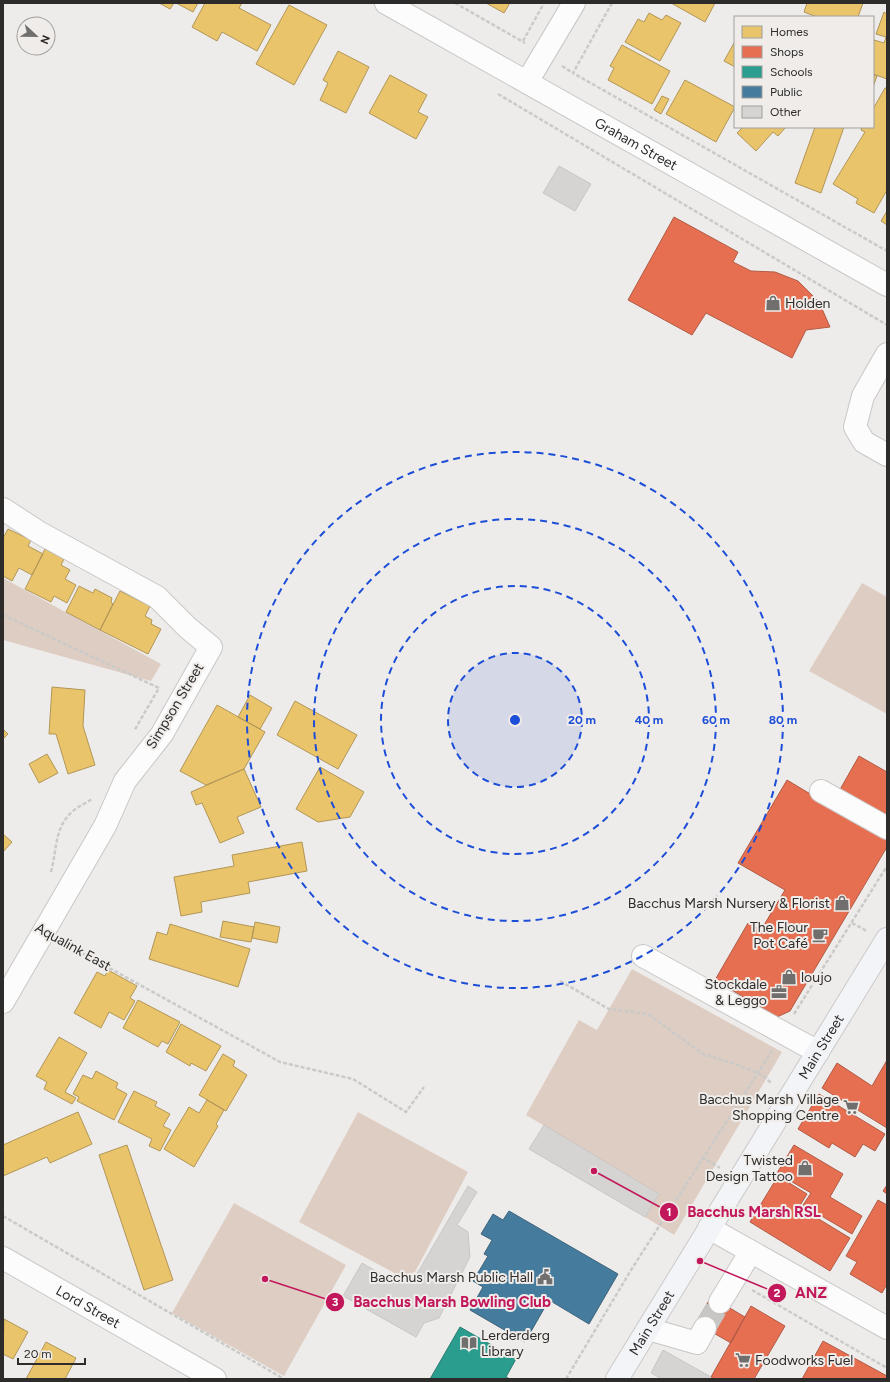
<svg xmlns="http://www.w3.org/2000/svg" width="890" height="1382" font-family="Figtree,sans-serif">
<rect width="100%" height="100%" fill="#eeecea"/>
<path fill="#decdc3" d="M 3,578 L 161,664 L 151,681 L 3,640 Z
M 862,583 L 887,597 L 887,714 L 809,671 Z
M 632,969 L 782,1052 L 674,1235 L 645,1217 L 659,1194 L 526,1115 L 579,1020 L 597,1030 Z
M 358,1112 L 468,1172 L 415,1272 L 400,1276 L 299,1222 Z
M 234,1203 L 346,1265 L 284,1376 L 172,1313 Z"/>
<path fill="#e9c46a" stroke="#b19657" d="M 159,3 L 174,3 L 170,9 Z
M 176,3 L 198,3 L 193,12 Z
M 205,3 L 242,3 L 239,8 L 271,25 L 257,51 L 222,32 L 217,41 L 192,27 Z
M 486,3 L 510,3 L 504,13 Z
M 671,3 L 715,3 L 705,22 Z
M 807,3 L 863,3 L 858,17 L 817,17 L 804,12 Z
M 289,5 L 327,25 L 294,85 L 256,64 Z
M 884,12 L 887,14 L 887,79 L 873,74 L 873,43 L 874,40 L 884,43 L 886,37 L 876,34 Z
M 649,13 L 662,20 L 666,15 L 681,23 L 660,61 L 625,42 L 638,19 L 644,22 Z
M 734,43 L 735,44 L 735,67 L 724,61 Z
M 622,45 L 670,71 L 652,104 L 608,80 L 614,68 L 610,66 Z
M 338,51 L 369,67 L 346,113 L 320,100 L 328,83 L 323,80 Z
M 390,75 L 427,95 L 418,112 L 428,117 L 416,139 L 369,113 Z
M 873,75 L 877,76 L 873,87 Z
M 685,80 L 735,107 L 716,142 L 666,114 Z
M 885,88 L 887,88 L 887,190 L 874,213 L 856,203 L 858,199 L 833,184 L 865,132 L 861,130 L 862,127 L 873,127 L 873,109 Z
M 662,96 L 669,99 L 661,114 L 654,110 Z
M 743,127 L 786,127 L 778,136 L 773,132 L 756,151 L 737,133 Z
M 815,127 L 844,127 L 821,193 L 795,183 Z
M 887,211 L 887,225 L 881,221 Z
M 8,529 L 31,540 L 28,546 L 43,554 L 32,575 L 19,568 L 12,581 L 3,576 L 3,538 Z
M 45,549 L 64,559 L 61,565 L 70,570 L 65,579 L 76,585 L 67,603 L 54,596 L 51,602 L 25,589 Z
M 79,586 L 93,593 L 95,589 L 112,598 L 111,602 L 113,604 L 100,630 L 66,612 Z
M 120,591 L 150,606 L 145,616 L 152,620 L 151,624 L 161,629 L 148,654 L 100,630 Z
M 52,687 L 85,690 L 83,726 L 95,765 L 68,774 L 56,734 L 49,734 Z
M 250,695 L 272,708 L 260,729 L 238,717 Z
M 295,701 L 357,735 L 338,769 L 277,735 Z
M 217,705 L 265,732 L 244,769 L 206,785 L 180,771 Z
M 3,729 L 8,734 L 3,739 Z
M 47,754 L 58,773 L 39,783 L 29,764 Z
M 320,767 L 364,792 L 350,817 L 318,822 L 296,809 Z
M 244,769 L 261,807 L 237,817 L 244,833 L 220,843 L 202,803 L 196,805 L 191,792 Z
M 3,834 L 12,842 L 3,852 Z
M 302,842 L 307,871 L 248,882 L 250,893 L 201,902 L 202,912 L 181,916 L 174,877 L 234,866 L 232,855 Z
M 223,921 L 254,927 L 251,942 L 220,937 Z
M 255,922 L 280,927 L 277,943 L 252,938 Z
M 170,924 L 250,949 L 238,987 L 149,959 L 157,932 L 167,935 Z
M 108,970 L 137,986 L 130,998 L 135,1001 L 124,1020 L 109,1012 L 101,1028 L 74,1013 L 97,972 L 105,976 Z
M 138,1000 L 180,1022 L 168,1044 L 162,1041 L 158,1047 L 123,1028 Z
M 181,1024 L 221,1046 L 206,1071 L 191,1063 L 190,1066 L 166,1052 Z
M 59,1037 L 87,1053 L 65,1092 L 76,1098 L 72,1104 L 44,1089 L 47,1082 L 36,1076 Z
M 223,1054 L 235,1061 L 233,1066 L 247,1075 L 226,1111 L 199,1095 Z
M 96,1071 L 118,1083 L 116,1088 L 127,1094 L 114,1120 L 77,1101 L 79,1097 L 73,1094 L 83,1075 L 92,1079 Z
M 134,1091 L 157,1102 L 155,1106 L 170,1114 L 163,1126 L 171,1130 L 160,1151 L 149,1146 L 152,1139 L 118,1122 Z
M 207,1100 L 224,1110 L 216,1124 L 218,1126 L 194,1167 L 164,1149 L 189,1107 L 199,1113 Z
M 78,1112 L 92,1144 L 50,1163 L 47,1157 L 3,1176 L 3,1145 Z
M 127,1145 L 173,1280 L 144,1290 L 99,1155 Z
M 4,1319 L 28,1332 L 13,1359 L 3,1354 Z
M 46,1342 L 76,1358 L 65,1379 L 26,1379 Z"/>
<path fill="#e76f51" stroke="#af5b46" d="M 674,217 L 738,252 L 733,262 L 751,271 L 775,272 L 798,281 L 819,302 L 830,327 L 806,330 L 792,358 L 706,313 L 692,335 L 628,300 Z
M 859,756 L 887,772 L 887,821 L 838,793 Z
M 787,780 L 887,840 L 887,847 L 790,1011 L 777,1017 L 715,980 L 748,923 L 761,930 L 785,890 L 738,863 Z
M 887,1060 L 887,1128 L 822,1088 L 837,1063 L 872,1086 Z
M 819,1094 L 885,1134 L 875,1151 L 863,1144 L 855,1157 L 832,1143 L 829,1148 L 798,1129 Z
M 794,1145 L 843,1174 L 830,1197 L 862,1216 L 852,1234 L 803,1205 L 811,1193 L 777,1173 Z
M 778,1176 L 807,1194 L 799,1207 L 850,1238 L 830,1271 L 750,1222 Z
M 887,1185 L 887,1194 L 883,1191 Z
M 878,1200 L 887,1205 L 887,1284 L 882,1293 L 850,1274 L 857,1262 L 846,1256 Z
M 711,1297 L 745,1317 L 731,1343 L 696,1323 Z
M 751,1306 L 785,1326 L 754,1379 L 715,1379 L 711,1377 Z
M 823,1341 L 887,1376 L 887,1379 L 802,1379 Z"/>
<path fill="#2a9d8f" stroke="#2b7b71" d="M 460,1327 L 516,1359 L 506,1377 L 510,1379 L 430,1379 Z"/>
<path fill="#457b9d" stroke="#3e637b" d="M 509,1211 L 618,1274 L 589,1324 L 549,1300 L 525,1342 L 470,1310 L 483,1287 L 473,1281 L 488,1256 L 484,1254 L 492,1240 L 481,1234 L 493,1214 L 503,1220 Z"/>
<path fill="#d5d4d2" stroke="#c8c7c6" d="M 559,166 L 591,184 L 575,211 L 543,193 Z
M 544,1125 L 659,1194 L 645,1217 L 529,1149 Z
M 468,1186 L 477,1192 L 457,1225 L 468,1232 L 470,1257 L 439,1318 L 424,1323 L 416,1337 L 343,1296 L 362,1263 L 398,1284 L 414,1279 Z
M 663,1350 L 711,1377 L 710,1379 L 662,1379 L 651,1373 Z"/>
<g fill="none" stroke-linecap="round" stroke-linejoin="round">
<path stroke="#c7c6c4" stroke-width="22" stroke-dasharray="22 11" stroke-linecap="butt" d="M 705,1328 L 720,1302"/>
<defs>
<g id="minor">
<path id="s1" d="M 386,3 L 887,285"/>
<path d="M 527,82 L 574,3"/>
<path d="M 887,354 L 863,396 L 855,427 L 864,442 L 887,455"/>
<path d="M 3,509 L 40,533 L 157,597 L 188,628 L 211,647 L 162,734 L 125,781 L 105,826 L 3,1002"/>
<path d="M 821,791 L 887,828"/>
<path d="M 643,956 L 818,1052"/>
<path d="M 709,1228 L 887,1328"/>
<path id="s2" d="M 3,1258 L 215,1379"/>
<path d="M 720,1302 L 750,1253"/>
<path d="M 648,1329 L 697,1343 L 705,1328"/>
</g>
<g id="major">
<path id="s3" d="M 617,1379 L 887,939"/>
</g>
</defs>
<use href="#minor" stroke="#c9c7c6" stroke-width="24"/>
<use href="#major" stroke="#cbcac9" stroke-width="24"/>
<path stroke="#cacac9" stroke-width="2.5" stroke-dasharray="4 2" stroke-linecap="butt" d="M 455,3 L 525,43
M 612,3 L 573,73 L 887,251
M 523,41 L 544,3
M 562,66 L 573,73
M 498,94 L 887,325
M 3,615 L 159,688 L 134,731
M 51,872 C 57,850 54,827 73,811 C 79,806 86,803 92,799
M 852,923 L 867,931
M 62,942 L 280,1062 L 353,1079 L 406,1112 L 424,1087
M 560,981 L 609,1009 L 648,1014 L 703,1054 L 738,1065 L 758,1073 L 765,1077 L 772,1084
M 794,1014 L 887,866
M 702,1157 L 720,1168
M 3,1216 L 284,1379
M 752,1290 L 887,1368
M 566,1379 L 631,1270 L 772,1051"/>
<use href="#minor" stroke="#fcfcfc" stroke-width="22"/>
<use href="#major" stroke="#f3f4f7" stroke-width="22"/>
</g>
<circle cx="515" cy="720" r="67" fill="#1d4ed8" fill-opacity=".12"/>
<g fill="none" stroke="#1d4ed8" stroke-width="2" stroke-dasharray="7 5">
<circle cx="515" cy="720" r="67"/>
<circle cx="515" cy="720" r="134"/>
<circle cx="515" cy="720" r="201"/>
<circle cx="515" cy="720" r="268"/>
</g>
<defs>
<symbol id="shop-bare" viewBox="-9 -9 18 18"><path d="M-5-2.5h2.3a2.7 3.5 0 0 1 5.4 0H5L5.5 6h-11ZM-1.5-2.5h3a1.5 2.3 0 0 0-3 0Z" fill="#716f6e" stroke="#efece9" stroke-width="2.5" paint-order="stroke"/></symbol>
<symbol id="cafe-bare" viewBox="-9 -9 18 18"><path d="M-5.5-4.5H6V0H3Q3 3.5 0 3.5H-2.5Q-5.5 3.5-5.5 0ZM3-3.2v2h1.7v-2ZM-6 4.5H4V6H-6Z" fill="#716f6e" stroke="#efece9" stroke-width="2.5" paint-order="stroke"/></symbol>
<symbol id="office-bare" viewBox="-9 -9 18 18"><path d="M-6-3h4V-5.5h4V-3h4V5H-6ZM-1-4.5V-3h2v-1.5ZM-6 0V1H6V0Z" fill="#716f6e" stroke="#efece9" stroke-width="2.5" paint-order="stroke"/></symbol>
<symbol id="supermarket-bare" viewBox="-9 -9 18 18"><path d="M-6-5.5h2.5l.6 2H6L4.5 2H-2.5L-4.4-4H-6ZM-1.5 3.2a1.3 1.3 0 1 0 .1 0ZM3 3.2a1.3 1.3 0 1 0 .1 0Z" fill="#716f6e" stroke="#efece9" stroke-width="2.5" paint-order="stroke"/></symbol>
<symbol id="civic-bare" viewBox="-9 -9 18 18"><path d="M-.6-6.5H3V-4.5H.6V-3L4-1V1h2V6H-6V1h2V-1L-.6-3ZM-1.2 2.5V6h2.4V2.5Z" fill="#716f6e" stroke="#efece9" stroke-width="2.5" paint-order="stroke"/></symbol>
<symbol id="library-bare" viewBox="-9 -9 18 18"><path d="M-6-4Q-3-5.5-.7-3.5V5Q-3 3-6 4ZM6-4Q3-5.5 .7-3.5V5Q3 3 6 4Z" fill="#716f6e" stroke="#efece9" stroke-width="2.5" paint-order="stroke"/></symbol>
</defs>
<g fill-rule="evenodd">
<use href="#shop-bare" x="762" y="292" width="22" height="22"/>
<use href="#shop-bare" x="831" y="892" width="22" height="22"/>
<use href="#cafe-bare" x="809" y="924" width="22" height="22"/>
<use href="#shop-bare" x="778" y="966" width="22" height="22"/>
<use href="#office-bare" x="768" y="981" width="22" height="22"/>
<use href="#supermarket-bare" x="840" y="1096" width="22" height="22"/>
<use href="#shop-bare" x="794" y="1157" width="22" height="22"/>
<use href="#civic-bare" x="534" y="1266" width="22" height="22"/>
<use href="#library-bare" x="458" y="1332" width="22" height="22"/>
<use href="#supermarket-bare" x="732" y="1349" width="22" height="22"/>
</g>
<g text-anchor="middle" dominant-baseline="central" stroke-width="4" stroke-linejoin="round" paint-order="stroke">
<g font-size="14" fill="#2d2c2b" stroke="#efece9">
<text stroke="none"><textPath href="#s1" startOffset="287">Graham Street</textPath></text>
<text transform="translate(175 706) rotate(-59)">Simpson Street</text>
<text transform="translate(73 947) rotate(29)">Aqualink East</text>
<text stroke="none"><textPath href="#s3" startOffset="390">Main Street</textPath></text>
<text stroke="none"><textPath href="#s2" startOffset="98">Lord Street</textPath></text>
<text stroke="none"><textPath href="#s3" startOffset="66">Main Street</textPath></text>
</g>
<g font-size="14" fill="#2d2c2b" stroke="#efece9" text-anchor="end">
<text x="785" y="303" text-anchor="start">Holden</text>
<text x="830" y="903">Bacchus Marsh Nursery &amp; Florist</text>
<text x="808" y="927">The Flour<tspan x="808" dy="16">Pot Café</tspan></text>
<text x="801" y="977" text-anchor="start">loujo</text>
<text x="767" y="984">Stockdale<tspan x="767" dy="16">&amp; Leggo</tspan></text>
<text x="839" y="1099">Bacchus Marsh Village<tspan x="839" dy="16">Shopping Centre</tspan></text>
<text x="793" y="1160">Twisted<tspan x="793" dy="16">Design Tattoo</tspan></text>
<text x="533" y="1277">Bacchus Marsh Public Hall</text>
<text x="481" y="1335" text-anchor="start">Lerderderg<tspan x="481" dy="16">Library</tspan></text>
<text x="755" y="1360" text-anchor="start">Foodworks Fuel</text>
</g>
</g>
<circle cx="515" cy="720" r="6" fill="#1d4ed8" stroke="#efece9" stroke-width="2"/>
<g font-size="12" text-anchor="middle" font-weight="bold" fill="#1d4ed8" stroke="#efece9" stroke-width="4" stroke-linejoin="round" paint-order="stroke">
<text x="582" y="724">20 m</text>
<text x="649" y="724">40 m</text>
<text x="716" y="724">60 m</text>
<text x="783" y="724">80 m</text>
</g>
<path fill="none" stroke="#c2185b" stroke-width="1.5" d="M594 1171L669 1212M700 1261L777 1293M265 1279L335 1302"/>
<g fill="#c2185b" stroke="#efece9" stroke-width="1.5">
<circle cx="594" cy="1171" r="4"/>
<circle cx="700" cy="1261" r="4"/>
<circle cx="265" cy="1279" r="4"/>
<circle cx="669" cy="1212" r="10"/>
<circle cx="777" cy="1293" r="10"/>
<circle cx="335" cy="1302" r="10"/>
</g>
<g font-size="12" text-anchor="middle" font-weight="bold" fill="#fff">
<text x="669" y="1216">1</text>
<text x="777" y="1297">2</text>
<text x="335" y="1306">3</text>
</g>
<g font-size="15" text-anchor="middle" font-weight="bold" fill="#c2185b" stroke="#efece9" stroke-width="4" stroke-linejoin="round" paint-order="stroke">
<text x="754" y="1217">Bacchus Marsh RSL</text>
<text x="811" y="1298">ANZ</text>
<text x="452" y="1307">Bacchus Marsh Bowling Club</text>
</g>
<rect width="890" height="1382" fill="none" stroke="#2d2c2b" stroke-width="8"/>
<rect x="734" y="16" width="140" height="112" fill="#efece9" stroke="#a19f9d"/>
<rect x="742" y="26" width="20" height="12" fill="#e9c46a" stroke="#a19f9d"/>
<text x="770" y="36" font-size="12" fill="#2d2c2b">Homes</text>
<rect x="742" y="46" width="20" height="12" fill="#e76f51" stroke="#a19f9d"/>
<text x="770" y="56" font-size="12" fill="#2d2c2b">Shops</text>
<rect x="742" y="66" width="20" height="12" fill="#2a9d8f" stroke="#a19f9d"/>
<text x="770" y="76" font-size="12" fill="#2d2c2b">Schools</text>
<rect x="742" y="86" width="20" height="12" fill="#457b9d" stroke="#a19f9d"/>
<text x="770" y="96" font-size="12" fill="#2d2c2b">Public</text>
<rect x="742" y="106" width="20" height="12" fill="#d5d4d2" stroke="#a19f9d"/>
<text x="770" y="116" font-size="12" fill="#2d2c2b">Other</text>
<g transform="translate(36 36) rotate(112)"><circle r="19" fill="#efece9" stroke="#a19f9d"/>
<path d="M0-3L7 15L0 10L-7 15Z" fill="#716f6e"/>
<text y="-6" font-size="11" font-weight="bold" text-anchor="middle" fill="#2d2c2b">N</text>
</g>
<path d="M18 1358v6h67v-6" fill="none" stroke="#2d2c2b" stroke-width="2"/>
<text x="24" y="1358" font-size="12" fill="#2d2c2b" stroke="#efece9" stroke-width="3" paint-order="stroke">20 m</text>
</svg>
